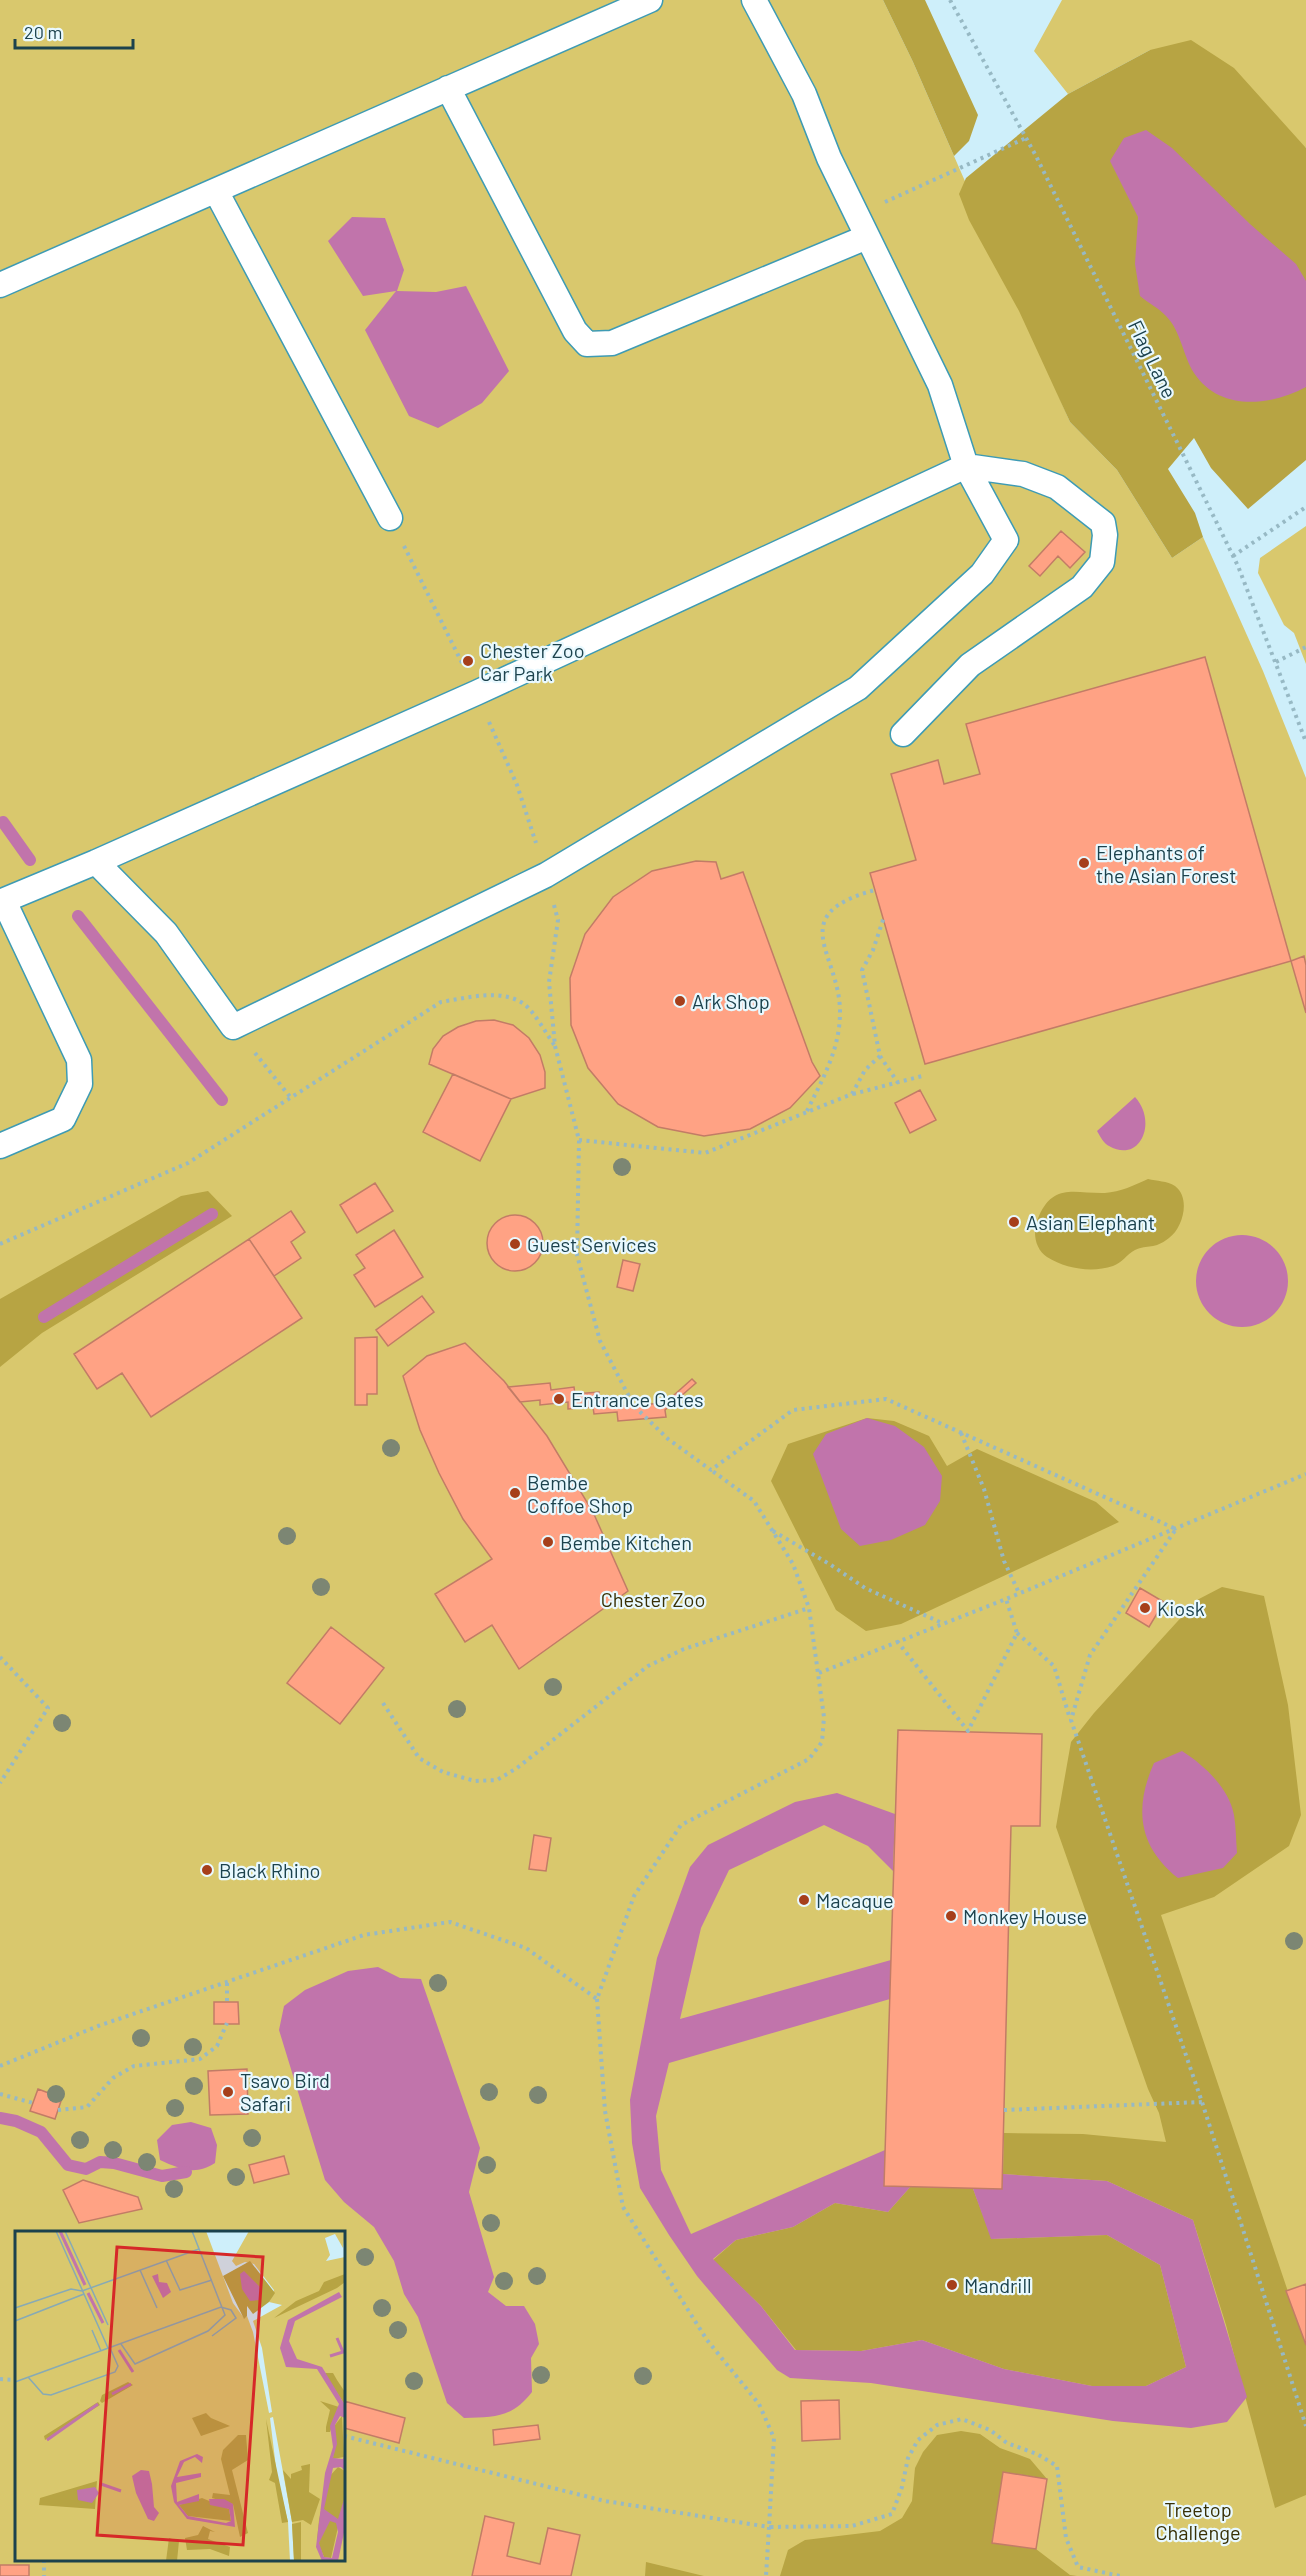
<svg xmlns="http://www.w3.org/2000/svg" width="1306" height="2576" font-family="Barlow,sans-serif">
<rect width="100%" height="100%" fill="#ceeffa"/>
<path fill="#d9c86d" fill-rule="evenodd" d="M 0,0 L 883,0 L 913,62 L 1070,422 L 1117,470 L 1172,558 L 1203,537 L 1263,671 L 1306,778 L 1306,2576 L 0,2576 ZM 16,2232 L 344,2232 L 344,2560 L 16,2560 Z
M 1062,0 L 1306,0 L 1306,148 L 1150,50 L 1068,94 L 1034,51 Z
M 1306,526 L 1306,664 L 1294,633 L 1284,625 L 1258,573 L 1260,558 Z"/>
<path fill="#b7a443" d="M 883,0 L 925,0 L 978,115 L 969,141 L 954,156 L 913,62 Z
M 1191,40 L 1234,68 L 1306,148 L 1306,460 L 1248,509 L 1211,468 L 1194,438 L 1168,469 L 1195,513 L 1203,537 L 1172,558 L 1117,470 L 1070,422 L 1019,311 L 969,220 L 959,194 L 966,178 L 1068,94 L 1150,50 Z
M 1148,1179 C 1157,1181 1167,1181 1175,1186 C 1191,1198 1183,1228 1169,1238 C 1154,1250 1148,1244 1135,1250 C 1127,1254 1122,1263 1113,1266 C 1092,1273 1066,1269 1047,1257 C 1034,1248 1032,1230 1039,1216 C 1054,1182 1076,1194 1105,1193 C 1120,1192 1135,1185 1148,1179 Z
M 208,1191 L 232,1216 L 42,1333 L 0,1367 L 0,1299 L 181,1196 Z
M 867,1418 L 894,1421 L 929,1436 L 947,1466 L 977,1449 L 1096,1502 L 1119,1522 L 901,1624 L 866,1631 L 836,1610 L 771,1481 L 788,1444 Z
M 1222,1587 L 1264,1596 L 1288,1705 L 1301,1815 L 1289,1846 L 1214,1897 L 1161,1915 L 1306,2345 L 1306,2495 L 1275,2508 L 1226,2325 L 1193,2220 L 1107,2181 L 1003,2174 L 1004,2133 L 1083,2134 L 1166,2142 L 1159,2113 L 1148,2089 L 1056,1827 L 1071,1742 L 1094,1713 L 1197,1600 Z
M 912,2185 L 972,2186 L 992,2239 L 1107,2235 L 1160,2265 L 1186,2367 L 1146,2386 L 1092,2386 L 1004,2369 L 922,2340 L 861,2351 L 796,2350 L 761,2306 L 713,2260 L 736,2240 L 793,2227 L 835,2203 L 888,2212 Z
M 961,2431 L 980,2434 L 1000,2448 L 1030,2459 L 1047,2479 L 1003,2472 L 992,2542 L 1036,2549 L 1070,2575 L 1077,2576 L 780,2576 L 788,2550 L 805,2540 L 880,2531 L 902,2518 L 912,2501 L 915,2468 L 923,2452 L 937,2435 Z
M 646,2562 L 704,2576 L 645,2576 Z"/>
<path fill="#c174ab" d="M 1146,130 L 1172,148 L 1250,224 L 1296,264 L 1306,281 L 1306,387 C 1270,406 1220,412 1194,373 C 1183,356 1181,331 1166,316 C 1159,308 1148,303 1140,296 L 1135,264 L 1138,217 L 1110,161 L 1124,138 Z
M 352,217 L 385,218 L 404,270 L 397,291 L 436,292 L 466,286 L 509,371 L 482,403 L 438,428 L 409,416 L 365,330 L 396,291 L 363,296 L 328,241 Z
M 1135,1097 C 1158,1122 1140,1164 1109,1146 C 1104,1144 1100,1136 1097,1131 Z
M1196 1281a46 46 0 1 1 92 0a46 46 0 1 1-92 0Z
M 867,1418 L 895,1426 L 924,1447 L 942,1476 L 940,1501 L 925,1525 L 891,1540 L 860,1546 L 841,1529 L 813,1454 L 826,1434 Z
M 1182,1751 C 1204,1765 1229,1788 1234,1815 C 1236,1827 1236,1841 1237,1853 L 1223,1868 L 1178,1878 C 1138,1846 1134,1808 1154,1763 Z
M 837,1793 L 895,1814 L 893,1871 L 868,1846 L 824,1825 L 729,1870 L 701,1928 L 680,2019 L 891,1960 L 890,1999 L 669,2063 L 656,2116 L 661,2170 L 691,2234 L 885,2150 L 912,2185 L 888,2212 L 835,2203 L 793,2227 L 736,2240 L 713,2259 L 761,2306 L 795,2350 L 861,2351 L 922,2340 L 1004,2369 L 1092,2386 L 1146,2386 L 1186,2367 L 1160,2265 L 1107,2235 L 991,2239 L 972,2186 L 1001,2189 L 1003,2174 L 1107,2181 L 1193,2220 L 1247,2397 L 1227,2422 L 1191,2428 L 1113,2421 L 871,2383 L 790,2378 L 777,2370 L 746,2334 L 697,2276 L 669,2235 L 640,2188 L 632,2143 L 630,2100 L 657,1958 L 690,1867 L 708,1845 L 795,1802 Z
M 378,1967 L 400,1978 L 421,1979 L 480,2148 L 469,2192 L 494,2277 L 488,2292 L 506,2306 L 524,2306 L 535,2324 L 539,2344 L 531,2358 L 532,2392 C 512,2418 495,2417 464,2418 L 447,2403 L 418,2317 L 404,2294 L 394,2261 L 374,2227 L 344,2202 L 325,2180 L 279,2030 L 284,2006 L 305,1990 L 348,1971 Z
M 191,2122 L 211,2128 L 217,2145 L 215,2163 C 195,2176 180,2169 160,2160 L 157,2140 L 172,2125 Z"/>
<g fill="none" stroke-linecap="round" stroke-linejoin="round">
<path stroke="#c174ab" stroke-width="12" d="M 3,822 L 30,860
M 78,916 L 222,1100
M 44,1317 L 212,1214
M 0,2118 L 16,2121 L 41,2132 L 68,2165 L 86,2169 L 100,2162 L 114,2163 L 162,2176 L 186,2172"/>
</g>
<path fill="#ffa284" stroke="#c27c66" stroke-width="1.5" d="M 1061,531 L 1085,552 L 1070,568 L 1058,556 L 1040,576 L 1029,566 Z
M 1205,657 L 1291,961 L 925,1064 L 870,873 L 916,860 L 891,774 L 938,760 L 944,784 L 980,774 L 966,724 Z
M 696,861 L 716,862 L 721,879 L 743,872 L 812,1062 L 820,1076 L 790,1108 L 750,1129 L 704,1136 L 658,1127 L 618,1104 L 588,1068 L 571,1025 L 570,978 L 585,934 L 613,897 L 652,871 Z
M 1304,956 L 1306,965 L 1306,1013 L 1291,961 Z
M 494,1020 L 513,1025 L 529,1038 L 540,1055 L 545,1072 L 545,1088 L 511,1099 L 429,1064 L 433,1049 L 443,1036 L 458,1027 L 476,1021 Z
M 453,1074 L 511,1099 L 480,1161 L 423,1132 Z
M 920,1090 L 936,1120 L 910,1133 L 895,1103 Z
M 375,1183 L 393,1211 L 357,1233 L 340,1205 Z
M 291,1211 L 305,1232 L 291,1242 L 301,1258 L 274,1276 L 249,1239 Z
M487 1243a28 28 0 1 1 56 0a28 28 0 1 1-56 0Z
M 394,1230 L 423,1277 L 375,1307 L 354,1275 L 365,1268 L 356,1255 Z
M 249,1239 L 302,1318 L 151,1417 L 122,1373 L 97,1389 L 74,1354 Z
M 623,1260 L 640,1264 L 633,1291 L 617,1287 Z
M 422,1296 L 434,1312 L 388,1346 L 376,1330 Z
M 377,1337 L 377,1394 L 367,1394 L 367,1405 L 355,1405 L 355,1338 Z
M 465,1343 L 504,1381 L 547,1436 L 593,1512 L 628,1591 L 519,1669 L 492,1625 L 465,1642 L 435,1594 L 492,1559 L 463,1519 L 439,1473 L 420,1430 L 403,1376 L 427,1356 Z
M 692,1379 L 696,1383 L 665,1410 L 666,1417 L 618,1421 L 617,1412 L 594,1414 L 593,1407 L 568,1409 L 568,1402 L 540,1405 L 540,1400 L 520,1402 L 508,1387 L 550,1383 L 551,1390 L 574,1387 L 575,1394 L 599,1392 L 600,1401 L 622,1399 L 623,1406 L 665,1403 Z
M 1140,1588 L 1164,1602 L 1149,1627 L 1126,1613 Z
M 331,1627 L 384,1668 L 340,1724 L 287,1683 Z
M 898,1730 L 1042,1734 L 1040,1826 L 1011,1826 L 1002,2189 L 884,2186 Z
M 534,1835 L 551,1838 L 546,1871 L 529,1869 Z
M 214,2002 L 238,2002 L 239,2024 L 214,2024 Z
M 247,2069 L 248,2114 L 210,2115 L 208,2071 Z
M 38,2089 L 62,2098 L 55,2119 L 30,2111 Z
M 284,2156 L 289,2174 L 254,2183 L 249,2165 Z
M 83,2180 L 138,2197 L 142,2209 L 79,2223 L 63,2190 Z
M 1306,2284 L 1306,2345 L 1286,2291 Z
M 839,2400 L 840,2439 L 802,2441 L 801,2401 Z
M 344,2401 L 405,2418 L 399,2443 L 344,2428 Z
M 538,2425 L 540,2439 L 494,2445 L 493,2430 Z
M 1003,2472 L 1047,2479 L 1036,2549 L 992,2543 Z
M 485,2516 L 514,2523 L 507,2556 L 540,2564 L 548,2528 L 580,2535 L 571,2576 L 472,2576 Z
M 0,2565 L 29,2565 L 29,2576 L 0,2576 Z"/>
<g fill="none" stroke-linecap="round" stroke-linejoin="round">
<defs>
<path id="lane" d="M 448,88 L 575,331 L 587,344 L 612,343 L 867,237
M 216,191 L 390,518
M 0,285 L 650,0
M 96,862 L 166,933 L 233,1027 L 546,875 L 858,688 L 982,574 L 1006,540 L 966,466 L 940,385 L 829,158 L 804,94 L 754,0
M 0,902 L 96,862 L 476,693 L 966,466 L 1023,474 L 1057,487 L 1103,523 L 1105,535 L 1102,562 L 1082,587 L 970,665 L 903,734
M 0,1146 L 63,1119 L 80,1084 L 79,1060 L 4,901"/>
</defs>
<use href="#lane" stroke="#3e9bb4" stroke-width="27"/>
<path stroke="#97b9c4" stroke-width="4" stroke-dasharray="3 4.5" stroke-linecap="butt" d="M 950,0 L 1036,156 L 1238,566 L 1306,742
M 885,202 L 1026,138
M 404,546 L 462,663
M 1233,556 L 1306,507
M 1276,662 L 1306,647
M 489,722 L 517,785 L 536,843
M 554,905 L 558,920 L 549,982 L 555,1046 L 579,1140 L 577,1255 L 600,1341 L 634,1406 L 668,1439 L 711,1470 L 793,1410 L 886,1399 L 1176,1529 L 1090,1655 L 1071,1720 L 1202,2102 L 1306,2426
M 255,1053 L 291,1098
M 880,1056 L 898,1083
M 853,1094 L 922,1076
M 807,1111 C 823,1078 840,1049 840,1012 C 840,954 783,915 875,890
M 579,1140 L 705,1153 L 852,1094 L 865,1070 L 880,1056 L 862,970 L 873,950 L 884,917
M 0,1244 L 188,1163 L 441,1002 C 466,998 501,988 524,1004 C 534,1011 547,1035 555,1046
M 961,1433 L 984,1489 L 1004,1561 L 1019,1593
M 773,1531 L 831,1565 L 865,1588 L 942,1623
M 1017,1633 L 1054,1666 L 1070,1719
M 897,1641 L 968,1731 L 1017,1633 L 1006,1599
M 0,1657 L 48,1708 L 0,1783
M 819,1673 L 1006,1599 L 1306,1474
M 383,1703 L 419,1758 L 443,1772 L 475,1781 L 497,1780 L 517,1768 L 648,1666 L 684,1649 L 809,1608
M 227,1983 L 227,2002
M 597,1999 L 605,2111 L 623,2207 L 707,2340 L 759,2404 L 774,2438 L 769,2527 L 852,2526 L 892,2514 L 902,2487 L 908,2458 L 918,2440 L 937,2425 L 962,2419 L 990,2430 L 1007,2443 L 1037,2454 L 1057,2466 L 1066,2538 L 1078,2567 L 1120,2576
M 0,2066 L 98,2026 L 364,1935 L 450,1922 L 526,1948 L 597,1999 L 634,1896 L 681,1825 L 809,1759 L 822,1742 L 824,1717 L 809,1608 L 793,1564 L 754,1501 L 711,1470
M 0,2094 L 33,2103
M 58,2110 L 87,2107 L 113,2078 L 134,2066 L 200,2059 L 217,2046 L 227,2023
M 1004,2110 L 1202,2102
M 0,2379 L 16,2380
M 344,2436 L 605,2501 L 769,2527 L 766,2576
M 44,2560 L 44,2576"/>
<use href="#lane" stroke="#fff" stroke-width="24"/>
</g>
<g fill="#7c8673">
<circle cx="622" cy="1167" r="9"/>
<circle cx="391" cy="1448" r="9"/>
<circle cx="287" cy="1536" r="9"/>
<circle cx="321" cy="1587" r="9"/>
<circle cx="553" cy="1687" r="9"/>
<circle cx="457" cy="1709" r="9"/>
<circle cx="62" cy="1723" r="9"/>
<circle cx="1294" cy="1941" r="9"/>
<circle cx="438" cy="1983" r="9"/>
<circle cx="141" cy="2038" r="9"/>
<circle cx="193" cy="2047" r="9"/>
<circle cx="194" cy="2086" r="9"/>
<circle cx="489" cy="2092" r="9"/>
<circle cx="56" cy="2094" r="9"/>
<circle cx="538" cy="2095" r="9"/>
<circle cx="175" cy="2108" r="9"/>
<circle cx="252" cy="2138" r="9"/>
<circle cx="80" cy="2140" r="9"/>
<circle cx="113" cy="2150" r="9"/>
<circle cx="147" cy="2162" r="9"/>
<circle cx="487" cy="2165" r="9"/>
<circle cx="236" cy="2177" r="9"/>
<circle cx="174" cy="2189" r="9"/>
<circle cx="491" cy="2223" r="9"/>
<circle cx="365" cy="2257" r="9"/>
<circle cx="537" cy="2276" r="9"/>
<circle cx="504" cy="2281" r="9"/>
<circle cx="382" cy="2308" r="9"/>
<circle cx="398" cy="2330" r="9"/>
<circle cx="541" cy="2375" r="9"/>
<circle cx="643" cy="2376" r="9"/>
<circle cx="414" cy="2381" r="9"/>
</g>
<g fill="#a63f1b" stroke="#e9f9ff" stroke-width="2">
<circle cx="468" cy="661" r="6"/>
<circle cx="1084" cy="863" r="6"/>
<circle cx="680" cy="1001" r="6"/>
<circle cx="1014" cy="1222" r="6"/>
<circle cx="515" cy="1244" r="6"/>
<circle cx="559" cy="1399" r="6"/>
<circle cx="515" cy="1493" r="6"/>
<circle cx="548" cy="1542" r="6"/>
<circle cx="1145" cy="1608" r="6"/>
<circle cx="207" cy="1870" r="6"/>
<circle cx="804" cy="1900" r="6"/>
<circle cx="951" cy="1916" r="6"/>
<circle cx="228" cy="2092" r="6"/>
<circle cx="952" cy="2285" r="6"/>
</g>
<g text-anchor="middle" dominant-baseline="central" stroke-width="4.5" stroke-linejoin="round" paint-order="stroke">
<g font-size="20" fill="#1c424d" stroke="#e9f9ff">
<text transform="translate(1153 359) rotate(64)">Flag Lane</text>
</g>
<g font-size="20" fill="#1c424d" stroke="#e9f9ff" text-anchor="start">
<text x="480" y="650">Chester Zoo<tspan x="480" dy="23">Car Park</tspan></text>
<text x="1096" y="852">Elephants of<tspan x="1096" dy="23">the Asian Forest</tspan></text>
<text x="692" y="1001">Ark Shop</text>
<text x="1026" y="1222">Asian Elephant</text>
<text x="527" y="1244">Guest Services</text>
<text x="571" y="1399">Entrance Gates</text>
<text x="527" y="1482">Bembe<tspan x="527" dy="23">Coffoe Shop</tspan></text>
<text x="560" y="1542">Bembe Kitchen</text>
<text x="1157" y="1608">Kiosk</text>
<text x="219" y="1870">Black Rhino</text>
<text x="816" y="1900">Macaque</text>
<text x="963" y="1916">Monkey House</text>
<text x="240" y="2080">Tsavo Bird<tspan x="240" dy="23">Safari</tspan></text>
<text x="964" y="2285">Mandrill</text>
</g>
<g font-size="20" fill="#383005" stroke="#e9f9ff">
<text x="653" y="1599">Chester Zoo</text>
<text x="1198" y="2509">Treetop<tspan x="1198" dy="23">Challenge</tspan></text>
</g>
</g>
<g transform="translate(15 2231)">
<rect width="330" height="330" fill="#ceeffa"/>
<path d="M 0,0 L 191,0 L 218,72 L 229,87 L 232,85 L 238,101 L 254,182 L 257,181 L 247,117 L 238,90 L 267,74 L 254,71 L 259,59 L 239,33 L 230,31 L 221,35 L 217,30 L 234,0 L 330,0 L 328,17 L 320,3 L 310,7 L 315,24 L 311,30 L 330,26 L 330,330 L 279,330 L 277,291 L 258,186 L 255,187 L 262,245 L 273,291 L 275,330 L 0,330 Z" fill="#d9c86d"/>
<path d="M 235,30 L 260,62 L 254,71 L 238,83 L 232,75 L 232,85 L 229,88 L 208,45 ZM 330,43 L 330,51 L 322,57 L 259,87 L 281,70 L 304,60 L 309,51 ZM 309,142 L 318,142 L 322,149 L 330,161 L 330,174 ZM 113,151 L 118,154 L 87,172 L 85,170 L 87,164 ZM 305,170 L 324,176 L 315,201 L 311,201 L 311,196 L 315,179 ZM 83,171 L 85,174 L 30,209 L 29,205 ZM 191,182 L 196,187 L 215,195 L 186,205 L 177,187 ZM 327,185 L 329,226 L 318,228 L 320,194 ZM 251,188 L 273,291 L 267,292 L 260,252 L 254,249 L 257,241 ZM 223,204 L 231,204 L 233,229 L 217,239 L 233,302 L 225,306 L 218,273 L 197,267 L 198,262 L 215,264 L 206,228 L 208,219 ZM 295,233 L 294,261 L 305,268 L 296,294 L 288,289 L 277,291 L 268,239 L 276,248 L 276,243 L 287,239 L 286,235 ZM 323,236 L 330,240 L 330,265 L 316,327 L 309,326 L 302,309 L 304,289 L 313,247 ZM 82,250 L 80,278 L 24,274 L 25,267 ZM 187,267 L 214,278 L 216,290 L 173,285 L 164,274 ZM 286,291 L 286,330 L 279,330 L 277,293 ZM 188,295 L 200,301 L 195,300 L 193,308 L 215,316 L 214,325 L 195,318 L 172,319 L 170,307 L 183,304 ZM 154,307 L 164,310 L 162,330 L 151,330 Z" fill="#b7a443"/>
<path d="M 229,40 L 245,56 L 245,69 L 235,70 L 227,58 L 225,43 ZM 143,43 L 144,51 L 152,52 L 156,61 L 148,67 L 137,45 ZM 324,61 L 327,66 L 280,90 L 274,110 L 282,128 L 307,136 L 330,174 L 330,187 L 325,185 L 320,194 L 322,213 L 318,227 L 328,228 L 330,221 L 330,240 L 326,236 L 318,237 L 309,278 L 323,288 L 330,265 L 330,297 L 323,330 L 307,330 L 301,316 L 310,242 L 318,216 L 315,195 L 324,173 L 302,138 L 271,136 L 265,117 L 273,89 ZM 315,290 L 321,292 L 323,301 L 317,327 L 309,326 L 304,312 ZM 182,223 L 188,226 L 187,232 L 180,226 L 169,231 L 162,246 L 186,242 L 186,246 L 161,252 L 162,271 L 184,263 L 184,270 L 164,274 L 173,285 L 211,292 L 216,290 L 214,278 L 195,274 L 194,268 L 209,268 L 218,273 L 220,296 L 172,288 L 159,271 L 156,255 L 165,230 ZM 126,239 L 134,240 L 137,253 L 139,276 L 144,282 L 139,290 L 133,288 L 121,262 L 117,245 ZM 80,256 L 84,262 L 77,272 L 63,269 L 62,259 Z" fill="#c174ab" fill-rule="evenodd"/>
<path fill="none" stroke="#c174ab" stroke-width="3" d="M 45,0 L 70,54M 73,62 L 88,92M 104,119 L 118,141M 315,125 L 328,121 L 322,107M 97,163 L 116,153M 32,209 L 83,173M 86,253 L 106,260"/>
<path fill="none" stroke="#87aab5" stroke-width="1.5" d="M 41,0 L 93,117M 50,0 L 93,94M 151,29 L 165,59 L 197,49M 125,39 L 142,77M 0,77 L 56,58 L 67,60 L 184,18M 0,90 L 69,63M 77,99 L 86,120M 106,113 L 120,133 L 193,100 L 210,84 L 177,0M 13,146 L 28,163 L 36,164 L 100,141 L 103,135 L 95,117M 0,151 L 206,76 L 216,79 L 221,87 L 197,105"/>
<path fill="#d62828" fill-opacity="0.15" stroke="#d62828" stroke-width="3" d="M 102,16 L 248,26 L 228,314 L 82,304 Z"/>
<rect width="330" height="330" fill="none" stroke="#1c424d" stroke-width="3"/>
</g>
<path d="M15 39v9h118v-9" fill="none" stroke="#1c424d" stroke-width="3"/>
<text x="24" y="39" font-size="18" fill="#1c424d" stroke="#e9f9ff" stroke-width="4.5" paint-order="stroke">20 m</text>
</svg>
